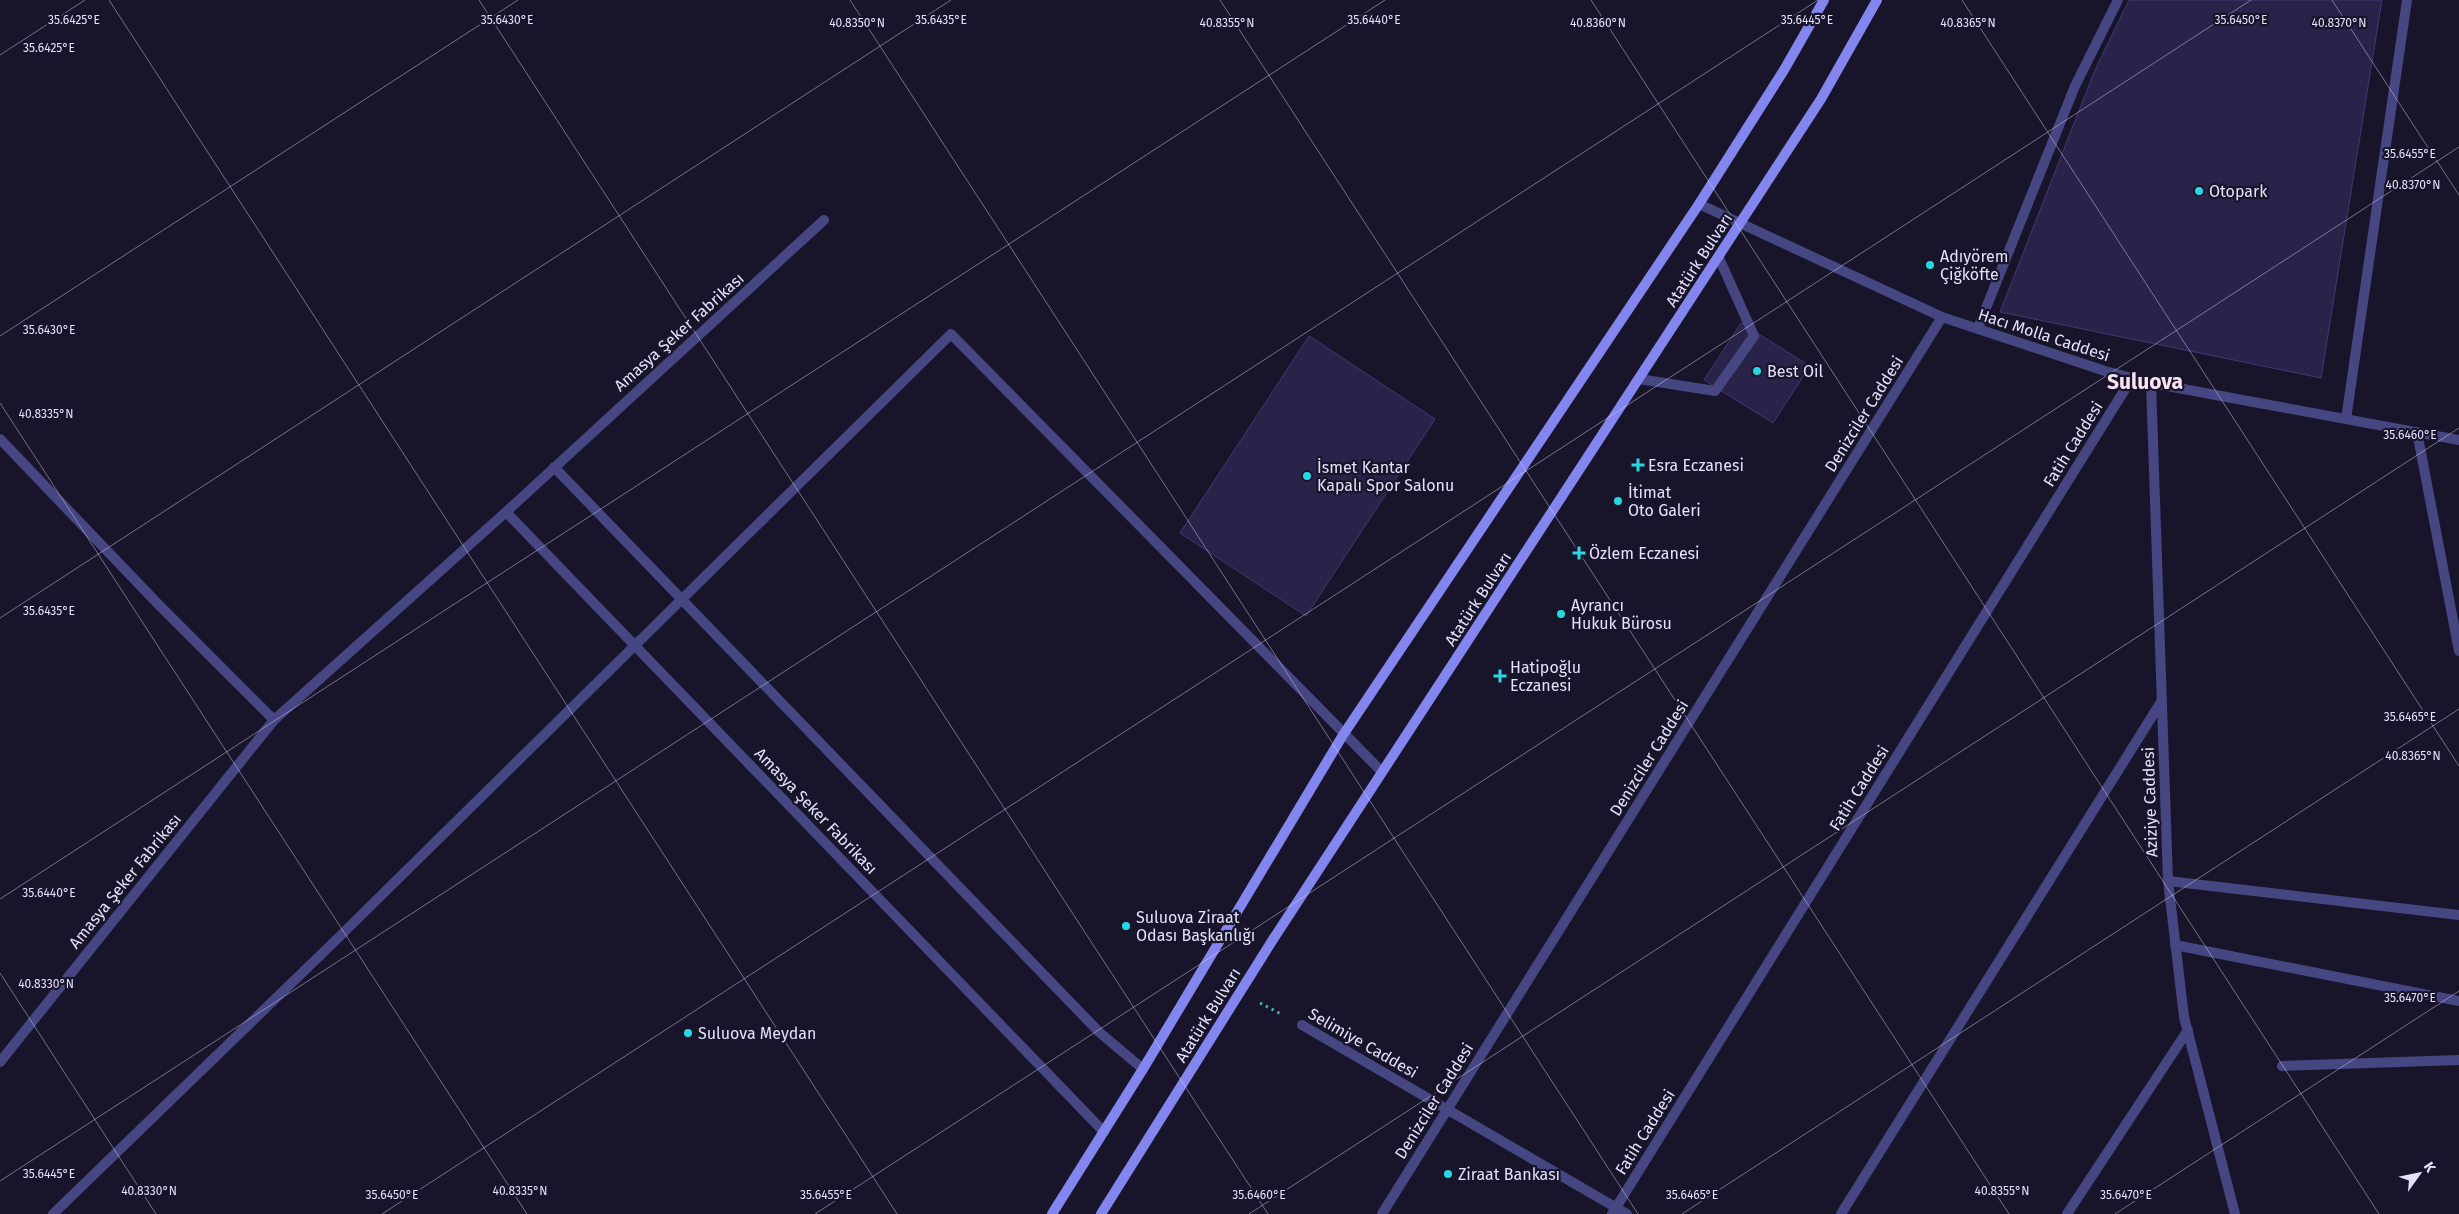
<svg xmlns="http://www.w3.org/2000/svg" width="2459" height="1214" font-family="'Fira Sans',sans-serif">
<rect width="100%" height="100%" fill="#18152a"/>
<path fill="#292349" stroke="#413872" d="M 2129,0 L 2382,0 L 2321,378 L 2000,312 L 2095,70 Z
M 1741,323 L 1810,366 L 1773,423 L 1704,380 Z
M 1309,336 L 1435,419 L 1306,616 L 1180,533 Z"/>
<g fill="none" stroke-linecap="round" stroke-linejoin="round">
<path stroke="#41b0a5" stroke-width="3" stroke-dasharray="2.5 4" stroke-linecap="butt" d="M 1260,1003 L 1281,1014"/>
<path stroke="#464683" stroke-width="10" d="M 1639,379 L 1715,391 L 1754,336 L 1719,258
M 0,439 L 157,603 L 274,720 L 506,512 L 824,220
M 554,467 L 1099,1032 L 1143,1069
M 506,512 L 1104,1132
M 2175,945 L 2459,1001
M 0,1062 L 274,720
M 2282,1066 L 2459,1060"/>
<path stroke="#464683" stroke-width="10" d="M 1978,328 L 2075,86 L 2118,0
M 2151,383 L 2168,881 L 2184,1017 L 2235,1214
M 2346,419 L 2407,0
M 2417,432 L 2459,651
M 2168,881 L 2459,915
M 1302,1025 L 1627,1214
M 53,1214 L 337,939 L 951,334 L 1382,772
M 1382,1214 L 1942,317
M 1612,1214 L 2132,378
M 1841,1214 L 2161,702
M 2067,1214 L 2188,1030"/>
<path stroke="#464683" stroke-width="10" d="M 1699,204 L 1942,317 L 2105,371 L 2151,383 L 2459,440"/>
<path stroke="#8486f0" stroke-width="10" d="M 1052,1214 L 1143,1069 L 1343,735 L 1699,204 L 1784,70 L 1824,0
M 1101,1214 L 1272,941 L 1821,99 L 1877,0"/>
</g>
<path fill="none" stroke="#e3e1fb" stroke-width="1" stroke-opacity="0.45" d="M 109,0 L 897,1214M 479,0 L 1268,1214M 850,0 L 1638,1214M 1220,0 L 2009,1214M 1591,0 L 2379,1214M 1962,0 L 2459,766M 2332,0 L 2459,195M 0,55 L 85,0M 0,336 L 518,0M 0,403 L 527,1214M 0,618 L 951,0M 0,899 L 1385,0M 0,973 L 156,1214M 0,1181 L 1818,0M 382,1214 L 2251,0M 815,1214 L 2459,147M 1249,1214 L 2459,428M 1682,1214 L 2459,709M 2115,1214 L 2459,991"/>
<g fill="#25d8e4" stroke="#18152a" stroke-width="2">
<circle cx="2199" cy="191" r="5"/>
<circle cx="1930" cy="265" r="5"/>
<circle cx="1757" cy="371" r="5"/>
<path d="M1635.5 457.5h5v5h5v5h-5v5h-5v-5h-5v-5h5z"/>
<circle cx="1307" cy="476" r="5"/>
<circle cx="1618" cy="501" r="5"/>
<path d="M1576.5 545.5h5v5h5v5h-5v5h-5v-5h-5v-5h5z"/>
<circle cx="1561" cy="614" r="5"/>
<path d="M1497.5 668.5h5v5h5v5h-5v5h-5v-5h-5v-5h5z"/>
<circle cx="1126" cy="926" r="5"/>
<circle cx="688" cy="1033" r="5"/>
<circle cx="1448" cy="1174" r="5"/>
</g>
<g text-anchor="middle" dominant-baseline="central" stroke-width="4.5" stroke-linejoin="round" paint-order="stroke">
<g font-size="16" fill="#e3e1fb" stroke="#18152a" text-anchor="start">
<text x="2209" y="191">Otopark</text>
<text x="1940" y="256">Adıyörem<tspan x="1940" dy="18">Çiğköfte</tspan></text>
<text x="1767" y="371">Best Oil</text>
<text x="1648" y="465">Esra Eczanesi</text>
<text x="1317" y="467">İsmet Kantar<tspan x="1317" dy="18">Kapalı Spor Salonu</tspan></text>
<text x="1628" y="492">İtimat<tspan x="1628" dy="18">Oto Galeri</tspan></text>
<text x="1589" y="553">Özlem Eczanesi</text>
<text x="1571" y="605">Ayrancı<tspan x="1571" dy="18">Hukuk Bürosu</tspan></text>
<text x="1510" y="667">Hatipoğlu<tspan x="1510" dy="18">Eczanesi</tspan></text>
<text x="1136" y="917">Suluova Ziraat<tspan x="1136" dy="18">Odası Başkanlığı</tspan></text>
<text x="698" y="1033">Suluova Meydan</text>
<text x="1458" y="1174">Ziraat Bankası</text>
</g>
<g font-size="16" fill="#e3e1fb" stroke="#18152a">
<text transform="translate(1699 260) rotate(-57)">Atatürk Bulvarı</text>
<text transform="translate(679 332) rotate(-42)">Amasya Şeker Fabrikası</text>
<text transform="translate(2044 335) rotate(18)">Hacı Molla Caddesi</text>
<text transform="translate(1864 414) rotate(-58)">Denizciler Caddesi</text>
<text transform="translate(2073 444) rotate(-58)">Fatih Caddesi</text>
<text transform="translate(1478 599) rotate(-57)">Atatürk Bulvarı</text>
<text transform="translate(1649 758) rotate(-58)">Denizciler Caddesi</text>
<text transform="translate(1859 788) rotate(-58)">Fatih Caddesi</text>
<text transform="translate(2150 802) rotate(-92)">Aziziye Caddesi</text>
<text transform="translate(816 811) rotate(46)">Amasya Şeker Fabrikası</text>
<text transform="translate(125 881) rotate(-51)">Amasya Şeker Fabrikası</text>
<text transform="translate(1208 1015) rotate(-58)">Atatürk Bulvarı</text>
<text transform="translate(1363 1043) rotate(30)">Selimiye Caddesi</text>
<text transform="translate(1434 1101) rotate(-58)">Denizciler Caddesi</text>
<text transform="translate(1645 1132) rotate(-58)">Fatih Caddesi</text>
</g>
<g font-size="21" font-weight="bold" fill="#fce3f4" stroke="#18152a">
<text x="2145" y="382">Suluova</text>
</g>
</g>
<g font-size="12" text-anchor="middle" fill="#e3e1fb" stroke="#18152a" stroke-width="4.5" stroke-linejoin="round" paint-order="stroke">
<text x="74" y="24">35.6425°E</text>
<text x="507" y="24">35.6430°E</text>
<text x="941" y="24">35.6435°E</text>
<text x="1374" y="24">35.6440°E</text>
<text x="1807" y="24">35.6445°E</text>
<text x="2241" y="24">35.6450°E</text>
<text x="857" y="27">40.8350°N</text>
<text x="1968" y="27">40.8365°N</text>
<text x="1227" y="27">40.8355°N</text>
<text x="1598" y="27">40.8360°N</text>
<text x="2339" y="27">40.8370°N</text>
<text x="49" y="52">35.6425°E</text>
<text x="2410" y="158">35.6455°E</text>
<text x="2413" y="189">40.8370°N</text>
<text x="49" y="334">35.6430°E</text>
<text x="46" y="418">40.8335°N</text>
<text x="2410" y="439">35.6460°E</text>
<text x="49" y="615">35.6435°E</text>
<text x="2410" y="721">35.6465°E</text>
<text x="2413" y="760">40.8365°N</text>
<text x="49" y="897">35.6440°E</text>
<text x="46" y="988">40.8330°N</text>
<text x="2410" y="1002">35.6470°E</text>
<text x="49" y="1178">35.6445°E</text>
<text x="149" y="1195">40.8330°N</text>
<text x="520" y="1195">40.8335°N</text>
<text x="2002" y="1195">40.8355°N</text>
<text x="392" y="1199">35.6450°E</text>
<text x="826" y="1199">35.6455°E</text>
<text x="1259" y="1199">35.6460°E</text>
<text x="1692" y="1199">35.6465°E</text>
<text x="2126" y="1199">35.6470°E</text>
</g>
<g transform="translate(2419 1174) rotate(57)" stroke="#18152a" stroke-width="4" paint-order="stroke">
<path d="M0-4L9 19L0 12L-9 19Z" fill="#e3e1fb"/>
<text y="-8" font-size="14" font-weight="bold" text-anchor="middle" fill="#e3e1fb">K</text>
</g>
</svg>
